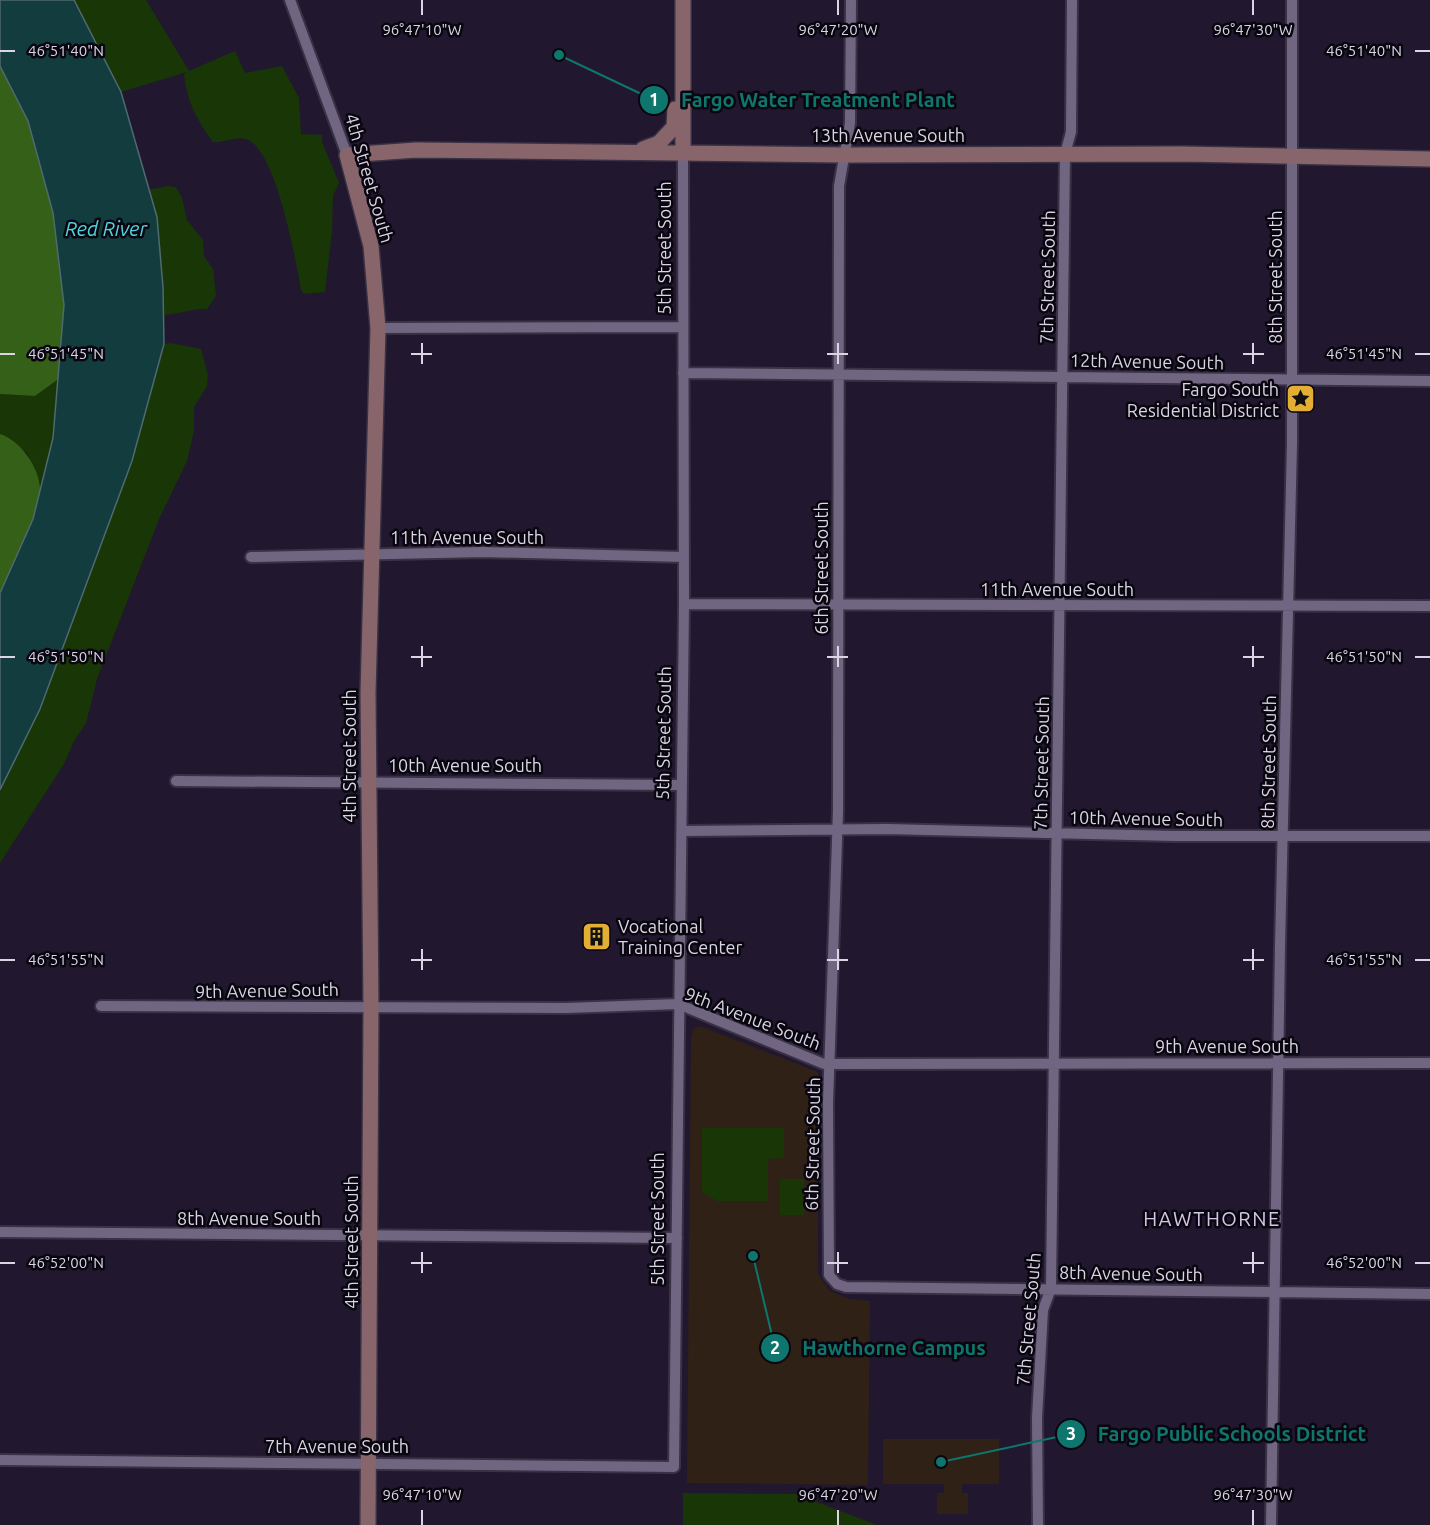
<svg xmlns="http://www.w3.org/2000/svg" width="1430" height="1525" font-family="Ubuntu,sans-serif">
<rect width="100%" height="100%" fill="#21182f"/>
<path fill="#302116" d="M 700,1026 L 818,1072 L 818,1274 L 830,1291 L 850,1299 L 870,1301 L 868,1485 L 687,1483 L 691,1038 L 693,1029 Z
M 883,1439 L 999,1439 L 999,1484 L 962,1484 L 962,1493 L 968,1493 L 968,1514 L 937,1514 L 937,1493 L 944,1493 L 944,1484 L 883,1484 Z"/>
<path fill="#193606" d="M 74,0 L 146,0 L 189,71 L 235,51 L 245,73 L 282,66 L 299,98 L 301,134 L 322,135 L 322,142 L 339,183 L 333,196 L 332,231 L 325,292 L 304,294 L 301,290 C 296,261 276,148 246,139 C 235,136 224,143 213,142 C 197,120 187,102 184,74 L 187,72 L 121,92 Z
M 168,186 L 176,187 L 182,198 L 187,220 L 203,240 L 204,256 L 213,269 L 216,296 L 207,309 C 194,308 178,314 164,315 L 157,217 L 147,190 Z
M 171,343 L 201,349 L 208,375 L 207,386 L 194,407 L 194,431 L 187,461 L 159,519 L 97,679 L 86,723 L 74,741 L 64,764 L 0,863 L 0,790 L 40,709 L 132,461 L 164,344 Z
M 60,378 L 53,438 L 40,488 L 27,453 L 0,434 L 0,394 L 35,396 Z
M 702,1128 L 784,1128 L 784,1158 L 768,1159 L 768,1201 L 717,1201 L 702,1192 Z
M 780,1179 L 804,1179 L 804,1215 L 780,1215 Z
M 683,1493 L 796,1494 L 877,1525 L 683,1525 Z"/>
<path fill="#346017" d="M 0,66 L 28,121 L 53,213 L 64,305 L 60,378 L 35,396 L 0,394 Z
M 0,434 C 20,440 39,467 40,488 C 42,512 11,569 0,593 Z"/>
<path fill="#133c3f" stroke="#4f6a71" stroke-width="1.5" d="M 0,0 L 74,0 L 121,92 L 157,217 L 163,287 L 164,344 L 132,461 L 40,709 L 0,790 L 0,593 L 33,519 L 53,438 L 64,305 L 53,213 L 28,121 L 0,66 Z"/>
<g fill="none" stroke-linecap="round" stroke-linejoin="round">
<defs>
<path id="street" d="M 290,0 L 347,155
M 851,0 L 850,123 L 839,186 L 838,811 L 828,1103 L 829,1275 L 837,1284 L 846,1287 L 1430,1294
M 378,328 L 683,327
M 683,373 L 1430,381
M 251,557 L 483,552 L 684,557
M 684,604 L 1430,606
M 176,781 L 681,785
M 682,831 L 887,829 L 1175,836 L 1430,836
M 101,1006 L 566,1008 L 678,1004 L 824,1064 L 1430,1063
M 0,1232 L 677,1238
M 0,1460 L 674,1467 L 684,604 L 683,152
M 1038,1525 L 1037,1418 L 1043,1310 L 1051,1288 L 1065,154 L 1071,132 L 1072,0
M 1271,1525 L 1280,946 L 1292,443 L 1292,0"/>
<path id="secondary" d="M 643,149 L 659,143 L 674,127 L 675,109
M 683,152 L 683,0
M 368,1525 L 371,1006 L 368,693 L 378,328 L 371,246 L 347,155 L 416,150 L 845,155 L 1183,154 L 1430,159"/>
</defs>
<use href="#street" stroke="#393144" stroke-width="14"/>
<use href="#secondary" stroke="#393144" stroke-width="18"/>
<use href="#street" stroke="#706682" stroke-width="10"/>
<use href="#secondary" stroke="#88656b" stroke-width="15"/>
</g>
<path fill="none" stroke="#dad5e5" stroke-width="2" d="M 422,0 L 422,15M 838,0 L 838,15M 1253,0 L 1253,15M 0,51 L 15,51M 1415,51 L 1430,51M 422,343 L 422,364M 838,343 L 838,364M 1253,343 L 1253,364M 0,354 L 15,354M 411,354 L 432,354M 827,354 L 848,354M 1243,354 L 1264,354M 1415,354 L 1430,354M 422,646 L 422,667M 838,646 L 838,667M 1253,646 L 1253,667M 0,657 L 15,657M 411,657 L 432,657M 827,657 L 848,657M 1243,657 L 1264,657M 1415,657 L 1430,657M 422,949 L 422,970M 838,949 L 838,970M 1253,949 L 1253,970M 0,960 L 15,960M 411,960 L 432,960M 827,960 L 848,960M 1243,960 L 1264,960M 1415,960 L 1430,960M 422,1252 L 422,1273M 838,1252 L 838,1273M 1253,1252 L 1253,1273M 0,1263 L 15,1263M 411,1263 L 432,1263M 827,1263 L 848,1263M 1243,1263 L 1264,1263M 1415,1263 L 1430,1263M 422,1510 L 422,1525M 838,1510 L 838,1525M 1253,1510 L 1253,1525"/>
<defs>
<symbol id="sight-square" viewBox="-11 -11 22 22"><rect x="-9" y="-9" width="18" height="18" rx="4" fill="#e4ae35" stroke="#09060f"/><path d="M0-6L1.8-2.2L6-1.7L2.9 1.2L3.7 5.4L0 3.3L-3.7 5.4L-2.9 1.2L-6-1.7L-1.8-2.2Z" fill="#111"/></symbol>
<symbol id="building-square" viewBox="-11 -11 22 22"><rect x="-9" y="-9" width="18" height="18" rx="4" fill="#e4ae35" stroke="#09060f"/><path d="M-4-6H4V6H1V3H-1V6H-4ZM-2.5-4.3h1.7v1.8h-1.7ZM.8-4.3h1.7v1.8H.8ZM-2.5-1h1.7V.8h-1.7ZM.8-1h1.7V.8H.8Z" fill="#111"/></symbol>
</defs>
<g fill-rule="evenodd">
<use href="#sight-square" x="1284" y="382" width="33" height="33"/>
<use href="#building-square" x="580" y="920" width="33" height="33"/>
</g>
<g text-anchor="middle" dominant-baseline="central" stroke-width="5" stroke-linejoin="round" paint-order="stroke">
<g font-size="18" fill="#dad5e5" stroke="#09060f">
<text x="888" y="135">13th Avenue South</text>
<text transform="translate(370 178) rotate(74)">4th Street South</text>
<text transform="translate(664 248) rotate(-90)">5th Street South</text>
<text transform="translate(1047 277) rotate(-89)">7th Street South</text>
<text transform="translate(1275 277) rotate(-90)">8th Street South</text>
<text transform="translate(1147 361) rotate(1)">12th Avenue South</text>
<text x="467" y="537">11th Avenue South</text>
<text transform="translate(821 568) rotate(-90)">6th Street South</text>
<text x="1057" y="589">11th Avenue South</text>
<text transform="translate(663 733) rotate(-89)">5th Street South</text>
<text transform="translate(349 756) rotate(-90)">4th Street South</text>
<text transform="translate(1268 762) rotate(-89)">8th Street South</text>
<text transform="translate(1041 763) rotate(-89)">7th Street South</text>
<text x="465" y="765">10th Avenue South</text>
<text transform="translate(1146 818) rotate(1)">10th Avenue South</text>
<text transform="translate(267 990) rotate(-1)">9th Avenue South</text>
<text transform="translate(753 1018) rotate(21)">9th Avenue South</text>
<text x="1227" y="1046">9th Avenue South</text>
<text transform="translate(812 1144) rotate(-89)">6th Street South</text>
<text x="249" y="1218">8th Avenue South</text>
<text transform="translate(657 1219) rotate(-90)">5th Street South</text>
<text transform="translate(351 1242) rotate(-90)">4th Street South</text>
<text transform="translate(1131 1273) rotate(1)">8th Avenue South</text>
<text transform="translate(1028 1319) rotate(-85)">7th Street South</text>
<text x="337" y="1446">7th Avenue South</text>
</g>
<g font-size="18" fill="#dad5e5" stroke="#09060f" text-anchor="end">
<text x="1279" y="389">Fargo South<tspan x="1279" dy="21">Residential District</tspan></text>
<text x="618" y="926" text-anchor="start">Vocational<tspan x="618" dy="21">Training Center</tspan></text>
</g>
<g font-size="20" font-style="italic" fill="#51d6e0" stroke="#09060f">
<text x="106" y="228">Red River</text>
</g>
<g font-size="20" letter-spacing="1.5" fill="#d2c7e7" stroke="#09060f">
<text x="1212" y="1218">HAWTHORNE</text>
</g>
</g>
<g font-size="15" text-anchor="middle" fill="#dad5e5" stroke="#09060f" stroke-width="5" stroke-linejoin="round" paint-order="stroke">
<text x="422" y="35">96°47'10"W</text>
<text x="838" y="35">96°47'20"W</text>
<text x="1253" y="35">96°47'30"W</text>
<text x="1364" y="56">46°51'40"N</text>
<text x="66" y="56">46°51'40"N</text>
<text x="1364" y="359">46°51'45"N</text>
<text x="66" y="359">46°51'45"N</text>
<text x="1364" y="662">46°51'50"N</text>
<text x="66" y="662">46°51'50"N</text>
<text x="1364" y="965">46°51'55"N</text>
<text x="66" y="965">46°51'55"N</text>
<text x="1364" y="1268">46°52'00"N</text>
<text x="66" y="1268">46°52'00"N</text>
<text x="422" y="1500">96°47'10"W</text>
<text x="838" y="1500">96°47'20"W</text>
<text x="1253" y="1500">96°47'30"W</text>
</g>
<path fill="none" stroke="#0f766e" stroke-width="2" d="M559 55L654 100M753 1256L775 1348M941 1462L1071 1434"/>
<g fill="#0f766e" stroke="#09060f" stroke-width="2">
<circle cx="559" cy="55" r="6"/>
<circle cx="753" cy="1256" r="6"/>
<circle cx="941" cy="1462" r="6"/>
<circle cx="654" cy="100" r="15"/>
<circle cx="775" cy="1348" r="15"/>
<circle cx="1071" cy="1434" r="15"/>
</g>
<g font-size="18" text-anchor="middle" font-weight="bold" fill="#fff">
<text x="654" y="106">1</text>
<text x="775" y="1354">2</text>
<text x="1071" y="1440">3</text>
</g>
<g font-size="20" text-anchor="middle" font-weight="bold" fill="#0f766e" stroke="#09060f" stroke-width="5" stroke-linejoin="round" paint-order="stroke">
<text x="818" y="107">Fargo Water Treatment Plant</text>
<text x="894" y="1355">Hawthorne Campus</text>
<text x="1232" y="1441">Fargo Public Schools District</text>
</g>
</svg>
